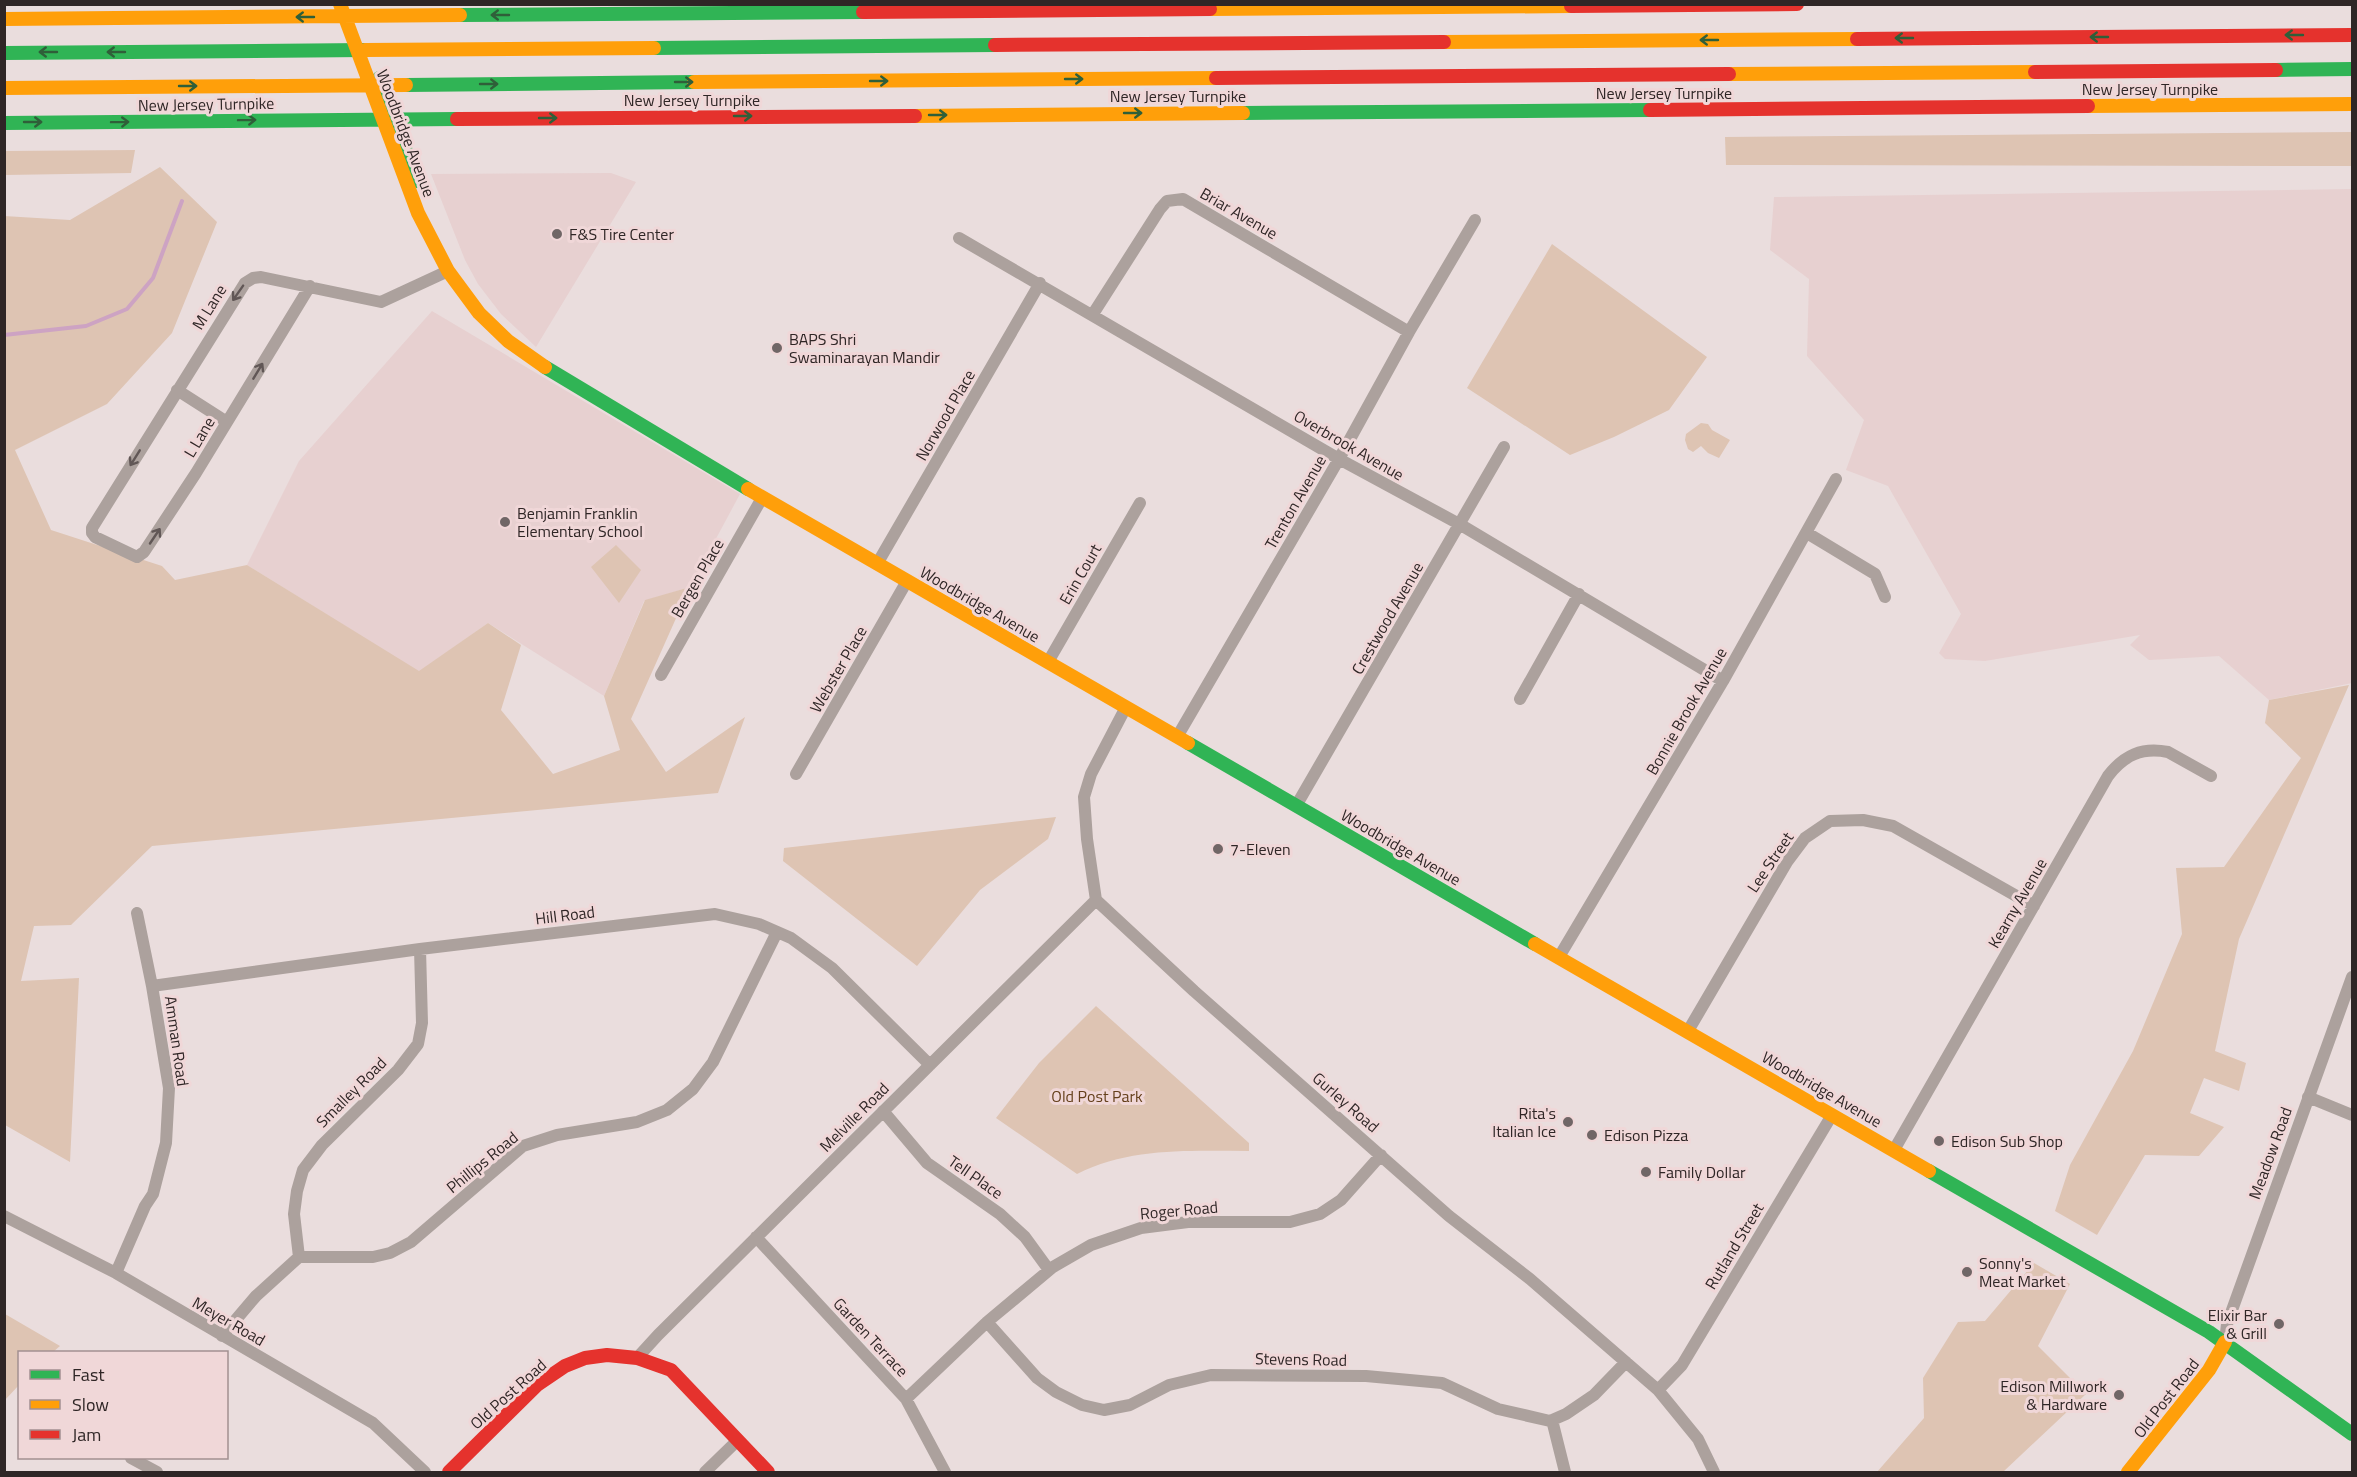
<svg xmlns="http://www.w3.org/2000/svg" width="2357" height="1477" font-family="'Titillium Web',sans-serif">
<rect width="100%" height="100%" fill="#eadddd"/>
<path fill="#e7d0d0" d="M 611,173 L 636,182 L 536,347 L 501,314 L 478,284 L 465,260 L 431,174 Z
M 2352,189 L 2352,683 L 2269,700 L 2219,656 L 2149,660 L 2130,645 L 2140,635 L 1985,661 L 1945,659 L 1939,653 L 1961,614 L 1888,486 L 1846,470 L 1864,420 L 1807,356 L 1809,279 L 1770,250 L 1774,197 Z
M 432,311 L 740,494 L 690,587 L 644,601 L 604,696 L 488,623 L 419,672 L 247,565 L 299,461 Z"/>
<path fill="#dec4b3" d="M 2352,132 L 2352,166 L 1726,165 L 1725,137 Z
M 135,150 L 131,173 L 5,175 L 5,151 Z
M 160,167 L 217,222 L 172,333 L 107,404 L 15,450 L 51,530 L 162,566 L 175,580 L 247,565 L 419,671 L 488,623 L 521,645 L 501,710 L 553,774 L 620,750 L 604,696 L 645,600 L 690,587 L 631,719 L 666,772 L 745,717 L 718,793 L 152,846 L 71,925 L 34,926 L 21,981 L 79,978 L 70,1162 L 5,1125 L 4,216 L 70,220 Z
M 1552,244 L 1707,357 L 1669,410 L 1614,437 L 1570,455 L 1467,388 Z
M 1701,423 L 1708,424 L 1712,430 L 1730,440 L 1719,458 L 1708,453 L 1701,446 L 1693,452 L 1688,449 L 1685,440 L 1686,434 Z
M 616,545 L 641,570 L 619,603 L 591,567 Z
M 2349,685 L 2239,939 L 2215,1051 L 2246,1063 L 2239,1091 L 2204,1078 L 2190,1113 L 2224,1127 L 2199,1156 L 2145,1155 L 2097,1235 L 2055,1211 L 2070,1165 L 2133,1051 L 2182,934 L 2176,868 L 2224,867 L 2301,758 L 2265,723 L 2269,700 Z
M 1056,817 L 1048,839 L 980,890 L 917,966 L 783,861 L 784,848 Z
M 1096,1006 L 1249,1143 L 1249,1151 C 1190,1151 1131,1147 1077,1174 L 996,1118 L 1039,1063 Z
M 2034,1263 L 2070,1284 L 2038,1346 L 2086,1394 L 2003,1472 L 1877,1472 L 1924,1418 L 1923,1378 L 1958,1322 L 1985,1321 Z
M 5,1314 L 60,1346 L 53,1352 L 20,1352 L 19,1385 L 5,1400 Z"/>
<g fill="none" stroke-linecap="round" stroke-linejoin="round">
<path stroke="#cda3c3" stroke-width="4" d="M 4,335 L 86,326 L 127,309 L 153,278 L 182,201"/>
<path stroke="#aca19d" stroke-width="12" d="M 959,238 L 1339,459 L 1461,525 L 1723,681
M 310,286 L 196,473 L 144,552 L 137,557 L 95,537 L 92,533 L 92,528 L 245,283 L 253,278 L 261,277 L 381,302 L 448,271
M 1093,314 L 1160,209 L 1167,201 L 1183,199 L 1409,332
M 177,390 L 227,422
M 1807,533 L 1875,574 L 1885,597
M 877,564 L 1040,283
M 1048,662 L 1140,503
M 661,675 L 762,498
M 1520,699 L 1579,594
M 1126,707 L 1091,774 L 1084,797 L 1087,839 L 1096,900 L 1194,991 L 1449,1216 L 1530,1279 L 1658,1390 L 1698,1439 L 1714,1472
M 1177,737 L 1339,459 L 1409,332 L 1475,220
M 796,774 L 907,581
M 1296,806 L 1504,447
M 1559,957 L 1723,681 L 1836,479
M 152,986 L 420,949 L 715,914 L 759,924 L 791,938 L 832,968 L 930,1065
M 1688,1031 L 1787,862 L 1805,838 L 1830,821 L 1863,820 L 1893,826 L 2034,906
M 2308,1097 L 2352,1115
M 883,1111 L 927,1163 L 1000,1214 L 1025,1237 L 1049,1270
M 1894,1150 L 2108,776 C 2124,755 2142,747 2168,752 L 2211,776
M 4,1216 L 116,1273 L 373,1423 L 425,1472
M 756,1237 L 906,1399 L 945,1472
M 299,1257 L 294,1214 L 297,1191 L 303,1170 L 322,1145 L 398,1070 L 418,1044 L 422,1023 L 420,949
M 116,1273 L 145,1206 L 153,1194 L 166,1143 L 169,1088 L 152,986 L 137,913
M 987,1322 L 1037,1378 L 1056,1392 L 1082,1405 L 1104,1410 L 1130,1405 L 1169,1385 L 1211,1375 L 1366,1376 L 1442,1383 L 1498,1409 L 1550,1421 L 1566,1414 L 1594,1395 L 1626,1362
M 222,1336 L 256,1296 L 299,1257 L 373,1257 L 390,1253 L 411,1242 L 523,1146 L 557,1135 L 637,1122 L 667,1110 L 693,1089 L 713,1062 L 777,932
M 2225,1342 L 2227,1324 L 2352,977
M 637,1358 L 658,1335 L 1096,900
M 1658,1390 L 1682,1365 L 1832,1115
M 906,1399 L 987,1322 L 1053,1267 L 1091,1245 L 1141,1228 L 1188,1222 L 1290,1222 L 1320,1214 L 1341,1200 L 1381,1155
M 1552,1420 L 1565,1472
M 131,1458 L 157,1472
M 705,1472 L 738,1440"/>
<path stroke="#30b455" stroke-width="14" d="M 460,15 L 863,12
M 654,48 L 995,45
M 4,53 L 365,50
M 2276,70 L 2352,69
M 379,78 L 417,181
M 406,85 L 694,82
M 1243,113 L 1650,110
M 4,123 L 457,119
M 545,367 L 748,489
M 1188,743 L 1535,944
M 1929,1171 L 2209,1332 L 2352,1434"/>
<path stroke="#ff9f0a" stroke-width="14" d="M 340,4 L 418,213 L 448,271 L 479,313 L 508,341 L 545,367
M 1210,9 L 1571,6
M 4,19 L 460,15
M 1444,42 L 1857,39
M 365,50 L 654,48
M 1729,74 L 2035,72
M 694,82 L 1216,78
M 4,88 L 406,85
M 2088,106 L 2352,104
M 915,116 L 1243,113
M 748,489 L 1188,743
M 1535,944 L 1929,1171
M 2128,1472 L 2209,1370 L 2225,1342"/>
<path stroke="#e5322d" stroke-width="14" d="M 1571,6 L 1797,4
M 863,12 L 1210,9
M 1857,39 L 2352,35
M 995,45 L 1444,42
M 2035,72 L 2276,70
M 1216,78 L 1729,74
M 1650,110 L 2088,106
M 457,119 L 915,116
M 449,1472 L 537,1385 L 565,1366 L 585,1358 L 607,1355 L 637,1358 L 671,1370 L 768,1472"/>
</g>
<defs><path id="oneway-shaft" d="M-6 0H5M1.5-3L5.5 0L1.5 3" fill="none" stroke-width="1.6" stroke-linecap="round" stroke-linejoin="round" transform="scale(1.5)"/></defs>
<g stroke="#2f5f39">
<use href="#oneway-shaft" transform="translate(500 15) rotate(180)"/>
<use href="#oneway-shaft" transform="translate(305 17) rotate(180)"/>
<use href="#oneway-shaft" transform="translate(2294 35) rotate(180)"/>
<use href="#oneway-shaft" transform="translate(2099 37) rotate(180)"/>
<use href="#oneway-shaft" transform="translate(1904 38) rotate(180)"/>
<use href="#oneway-shaft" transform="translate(1709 40) rotate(180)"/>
<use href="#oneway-shaft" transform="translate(48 52) rotate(180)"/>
<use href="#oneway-shaft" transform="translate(116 52) rotate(180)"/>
<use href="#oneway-shaft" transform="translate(1074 79)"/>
<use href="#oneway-shaft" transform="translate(879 81)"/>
<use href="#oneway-shaft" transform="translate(684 82)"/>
<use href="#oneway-shaft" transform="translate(489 84)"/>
<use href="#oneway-shaft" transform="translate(188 86)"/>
<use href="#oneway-shaft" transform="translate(1133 113)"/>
<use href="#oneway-shaft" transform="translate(938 115)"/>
<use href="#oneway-shaft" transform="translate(743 116)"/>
<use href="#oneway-shaft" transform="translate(548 118)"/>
<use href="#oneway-shaft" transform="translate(247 120) rotate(-1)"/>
<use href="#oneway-shaft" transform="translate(33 122)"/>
<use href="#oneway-shaft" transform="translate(120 122) rotate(-1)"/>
</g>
<g stroke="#615756">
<use href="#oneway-shaft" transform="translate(238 293) rotate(125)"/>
<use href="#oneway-shaft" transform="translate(258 371) rotate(-59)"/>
<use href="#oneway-shaft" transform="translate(135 458) rotate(122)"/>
<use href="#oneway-shaft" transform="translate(155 536) rotate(-56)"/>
</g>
<g fill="#706666" stroke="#f0d7d8" stroke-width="2">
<circle cx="557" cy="234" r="6"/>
<circle cx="777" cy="348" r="6"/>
<circle cx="505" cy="522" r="6"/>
<circle cx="1218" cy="849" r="6"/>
<circle cx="1568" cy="1122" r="6"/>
<circle cx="1592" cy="1135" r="6"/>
<circle cx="1939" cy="1141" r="6"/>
<circle cx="1646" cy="1172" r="6"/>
<circle cx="1967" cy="1272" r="6"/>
<circle cx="2279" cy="1324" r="6"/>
<circle cx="2119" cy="1395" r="6"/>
</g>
<g text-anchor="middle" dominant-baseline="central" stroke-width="6" stroke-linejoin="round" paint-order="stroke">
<g font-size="16" fill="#2f2626" stroke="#f0d7d8">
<text x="2150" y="89">New Jersey Turnpike</text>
<text x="1664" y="93">New Jersey Turnpike</text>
<text x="1178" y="96">New Jersey Turnpike</text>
<text x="692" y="100">New Jersey Turnpike</text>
<text transform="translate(206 104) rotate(-1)">New Jersey Turnpike</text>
<text transform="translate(406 133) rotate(69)">Woodbridge Avenue</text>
<text transform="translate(1239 213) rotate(30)">Briar Avenue</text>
<text transform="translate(209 307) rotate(-58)">M Lane</text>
<text transform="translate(945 415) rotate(-60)">Norwood Place</text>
<text transform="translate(199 437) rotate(-59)">L Lane</text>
<text transform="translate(1349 445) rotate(30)">Overbrook Avenue</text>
<text transform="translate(1295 502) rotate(-60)">Trenton Avenue</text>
<text transform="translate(1080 574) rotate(-60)">Erin Court</text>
<text transform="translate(697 578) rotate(-60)">Bergen Place</text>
<text transform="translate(980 604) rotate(30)">Woodbridge Avenue</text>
<text transform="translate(1387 618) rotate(-60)">Crestwood Avenue</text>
<text transform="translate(838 669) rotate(-60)">Webster Place</text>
<text transform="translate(1686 711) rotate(-60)">Bonnie Brook Avenue</text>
<text transform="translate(1401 847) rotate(30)">Woodbridge Avenue</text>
<text transform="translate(1770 862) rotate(-56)">Lee Street</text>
<text transform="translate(2017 903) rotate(-60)">Kearny Avenue</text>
<text transform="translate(565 915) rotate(-7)">Hill Road</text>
<text transform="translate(177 1041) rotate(82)">Amman Road</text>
<text transform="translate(1822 1089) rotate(30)">Woodbridge Avenue</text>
<text transform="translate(351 1092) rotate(-45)">Smalley Road</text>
<text transform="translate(1346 1102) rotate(41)">Gurley Road</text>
<text transform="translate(854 1117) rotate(-45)">Melville Road</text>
<text transform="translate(2270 1153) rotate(-70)">Meadow Road</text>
<text transform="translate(482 1162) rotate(-39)">Phillips Road</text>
<text transform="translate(976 1177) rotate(35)">Tell Place</text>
<text transform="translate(1179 1210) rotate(-5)">Roger Road</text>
<text transform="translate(1734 1246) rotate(-59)">Rutland Street</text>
<text transform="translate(229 1321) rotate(30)">Meyer Road</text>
<text transform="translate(871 1337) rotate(47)">Garden Terrace</text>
<text transform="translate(1301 1359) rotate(1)">Stevens Road</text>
<text transform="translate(508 1394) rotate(-42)">Old Post Road</text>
<text transform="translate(2166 1398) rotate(-52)">Old Post Road</text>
</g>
<g font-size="16" fill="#2f2626" stroke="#f0d7d8" text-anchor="start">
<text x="569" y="234">F&amp;S Tire Center</text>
<text x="789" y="339">BAPS Shri<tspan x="789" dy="18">Swaminarayan Mandir</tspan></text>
<text x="517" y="513">Benjamin Franklin<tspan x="517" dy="18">Elementary School</tspan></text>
<text x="1230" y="849">7-Eleven</text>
<text x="1556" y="1113" text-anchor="end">Rita's<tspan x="1556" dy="18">Italian Ice</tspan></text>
<text x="1604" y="1135">Edison Pizza</text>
<text x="1951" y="1141">Edison Sub Shop</text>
<text x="1658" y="1172">Family Dollar</text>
<text x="1979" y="1263">Sonny's<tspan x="1979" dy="18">Meat Market</tspan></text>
<text x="2267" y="1315" text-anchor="end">Elixir Bar<tspan x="2267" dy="18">&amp; Grill</tspan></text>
<text x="2107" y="1386" text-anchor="end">Edison Millwork<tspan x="2107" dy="18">&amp; Hardware</tspan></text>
</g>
<g font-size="16" fill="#643f1b" stroke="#f0d7d8">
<text x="1097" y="1096">Old Post Park</text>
</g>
</g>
<rect width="2357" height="1477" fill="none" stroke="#2f2626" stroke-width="12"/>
<rect x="18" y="1351" width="210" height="108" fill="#f0d7d8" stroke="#a39091" stroke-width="1.5"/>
<rect x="30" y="1370" width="30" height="9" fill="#30b455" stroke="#a39091" stroke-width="1.5"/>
<text x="72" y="1381" font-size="18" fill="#2f2626">Fast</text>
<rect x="30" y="1400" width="30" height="9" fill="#ff9f0a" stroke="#a39091" stroke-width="1.5"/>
<text x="72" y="1411" font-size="18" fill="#2f2626">Slow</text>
<rect x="30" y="1430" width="30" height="9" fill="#e5322d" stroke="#a39091" stroke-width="1.5"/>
<text x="72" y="1441" font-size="18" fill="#2f2626">Jam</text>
</svg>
